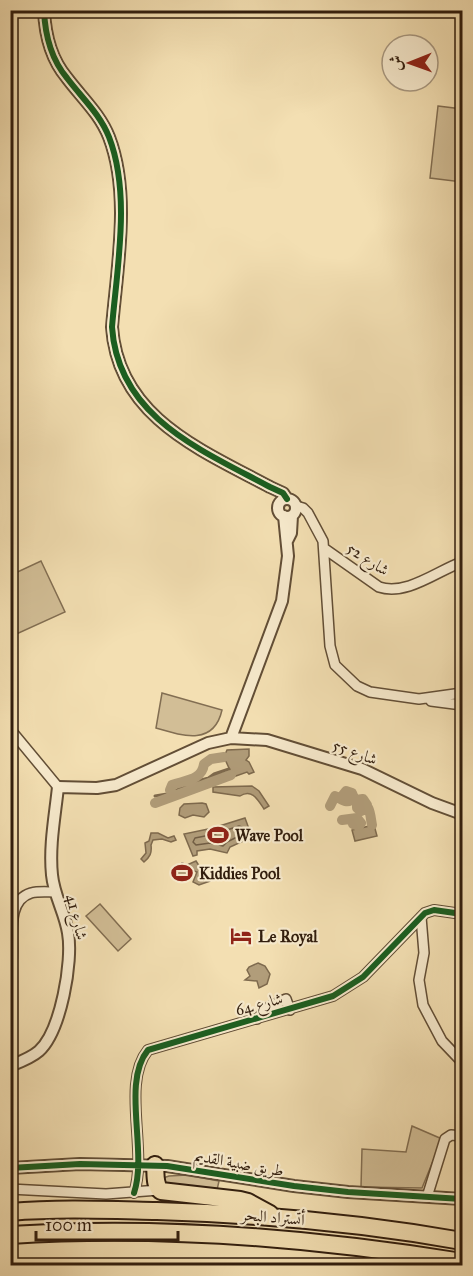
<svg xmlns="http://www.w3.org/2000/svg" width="473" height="1276" font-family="'IM FELL Great Primer',Amiri,serif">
<rect width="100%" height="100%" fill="#f3dfb2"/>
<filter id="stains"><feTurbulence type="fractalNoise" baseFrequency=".00333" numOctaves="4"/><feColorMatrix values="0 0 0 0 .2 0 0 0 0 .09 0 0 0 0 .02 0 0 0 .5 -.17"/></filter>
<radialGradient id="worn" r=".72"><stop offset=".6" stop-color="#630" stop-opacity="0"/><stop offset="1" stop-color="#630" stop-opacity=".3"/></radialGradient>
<path fill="#d2be96" stroke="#826e52" stroke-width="1.5" d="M 438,106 L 462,109 L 462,182 L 430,178 Z
M 41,561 L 65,612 L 12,636 L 10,632 L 11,575 Z
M 162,693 L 222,710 C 214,746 183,736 156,728 Z
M 100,904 L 131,939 L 118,951 L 86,916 Z
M 412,1126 L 442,1139 L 422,1188 L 361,1187 L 362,1149 L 406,1152 Z
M 187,1175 L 219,1181 L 217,1190 L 171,1186 L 165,1183 L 163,1178 L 169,1176 Z"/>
<path fill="#b19d7a" stroke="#7e6a4e" stroke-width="1.5" d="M 249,749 L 249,756 L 246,760 L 249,762 L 254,772 L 249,774 L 247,772 L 233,777 L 224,757 L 227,750 Z
M 252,786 L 259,791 L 269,806 L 264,809 C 258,800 252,788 240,796 L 213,792 L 213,787 Z
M 202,803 L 206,804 L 209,812 L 204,817 L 193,815 L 185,818 L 179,815 L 180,808 L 184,804 Z
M 245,818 L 252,837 L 230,847 L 227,853 L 210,849 L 197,851 L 197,855 L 193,856 L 184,834 L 213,828 Z
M 374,825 L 377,836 L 355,841 L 352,830 Z
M 151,833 L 158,833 L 168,838 L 174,836 L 176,840 L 171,842 L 162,839 L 153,840 L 151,845 C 152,853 150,857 144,862 L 141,859 L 146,853 L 145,843 L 149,841 Z
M 196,861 L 203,872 L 213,877 L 210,881 L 199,885 L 193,882 L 197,872 L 188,869 L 186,875 L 181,877 L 176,873 L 177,868 L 182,863 L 187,865 Z
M 258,963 L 265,966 L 270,974 L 267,984 L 259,988 L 257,981 L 245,980 L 250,976 L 247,970 L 249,967 Z"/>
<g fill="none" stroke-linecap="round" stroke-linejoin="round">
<path stroke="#715d44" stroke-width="1.5" d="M 239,826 L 242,827 L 243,834 L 227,842 L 223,846 L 210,843 L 196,845 L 193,842 L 195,838 L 215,834 Z"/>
<path stroke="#7e6a4e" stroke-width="3" d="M 177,791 C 187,789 192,783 201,780 C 211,777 220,776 230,772
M 155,796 L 173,793 L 184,785 L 203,782 L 214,774 L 229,769"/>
<path stroke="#b19d7a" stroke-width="10" d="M 170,790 L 172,785 C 186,780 202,780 204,764 L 211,759 L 224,757
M 155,803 L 231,775
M 330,806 L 335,796 C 342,799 347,805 354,798 L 352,793 L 346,791 L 342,796 L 342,798 C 345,802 348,802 352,799 L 352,794 L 347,792 L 342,797 L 345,800 C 351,801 357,800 363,799 L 367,805 L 367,808 L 361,811 L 357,808 L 357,805 L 360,802 C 371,804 370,816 372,825
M 342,820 L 357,818 L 361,823 L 359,826 L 353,824"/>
<defs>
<path id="minor" d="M 296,506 L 303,508 L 308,513 L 323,541 L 330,646 L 335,665 L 357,686 L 370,692 L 419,699 L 462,693
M 325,549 L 379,587 C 407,596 437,571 462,562
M 431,701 L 462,705
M 10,729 L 58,787
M 421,917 L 424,953 L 419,980 L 423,1005 L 442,1041 L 462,1062
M 10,974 C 18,951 1,902 31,893 C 39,891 47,892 55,892
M 257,1019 L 269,1007 L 286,999 L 290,1010
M 10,1189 L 106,1194 L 159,1190
M 134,1193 C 148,1151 121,1083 148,1050 L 333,996 L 363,977 L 425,913 L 434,910 L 462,914
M 427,1197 L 445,1139 L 451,1135 L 462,1136"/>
<path id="tertiary" d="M 44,10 C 45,35 51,59 67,78 C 82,98 100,114 109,137 C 131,194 117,267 112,327 C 118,417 201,450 270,487 L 283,493 L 287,499
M278 508a9 9 0 1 1 18 0a9 9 0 1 1-18 0Z
M 287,541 L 291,533 L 292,516
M 231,738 L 282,601 L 288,556 L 284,516
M 10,1066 C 20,1062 31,1058 39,1051 C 61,1031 73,961 68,933 C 65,913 54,896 52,875 C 49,846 55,816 58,787 L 97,788 L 116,785 L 208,743 L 231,738 L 267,740 L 362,769 L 432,803 L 462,814
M 10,1168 L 80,1164 L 167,1166 L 294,1186 L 348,1192 L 462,1199"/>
<path id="motorway" d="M 155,1165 C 156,1174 154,1185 161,1191 L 240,1200 L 248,1202 L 270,1214
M 10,1212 C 59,1208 108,1210 157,1211 C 260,1214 361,1223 462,1241
M 10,1235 C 161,1225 314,1238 462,1262"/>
</defs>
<use href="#minor" stroke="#624e36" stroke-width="12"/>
<use href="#tertiary" stroke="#624e36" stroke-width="14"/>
<use href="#motorway" stroke="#311d0d" stroke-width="20"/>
<use href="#minor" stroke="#f7eacd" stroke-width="9"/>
<use href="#tertiary" stroke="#f7eacd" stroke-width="10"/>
<use href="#motorway" stroke="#f3dfb2" stroke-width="16"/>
<defs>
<path id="cycleway" d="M 44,10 C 45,35 51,59 67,78 C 82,98 100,114 109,137 C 131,194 117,267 112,327 C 118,417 201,450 270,487 L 283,493 L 287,499
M 10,1168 L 80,1164 L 167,1166 L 294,1186 L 348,1192 L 462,1199
M 134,1193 C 148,1151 121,1083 148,1050 L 333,996 L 363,977 L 425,913 L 434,910 L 462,914"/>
</defs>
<use href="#cycleway" stroke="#f7eacd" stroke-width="10"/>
<use href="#cycleway" stroke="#1b5e20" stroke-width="6"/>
</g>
<defs>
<symbol id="stadium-bare" viewBox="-9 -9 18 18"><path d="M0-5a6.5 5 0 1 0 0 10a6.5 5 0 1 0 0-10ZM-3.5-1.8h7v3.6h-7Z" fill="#8f2418" stroke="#f7eacd" stroke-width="2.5" paint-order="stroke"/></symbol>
<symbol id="hotel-bare" viewBox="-9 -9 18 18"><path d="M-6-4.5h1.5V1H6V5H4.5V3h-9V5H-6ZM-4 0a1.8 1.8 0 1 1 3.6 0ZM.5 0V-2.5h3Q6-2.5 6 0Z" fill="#8f2418" stroke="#f7eacd" stroke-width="2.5" paint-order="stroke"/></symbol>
</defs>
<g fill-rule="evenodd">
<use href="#stadium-bare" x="203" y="820" width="30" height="30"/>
<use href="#stadium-bare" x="167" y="858" width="30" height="30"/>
<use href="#hotel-bare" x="226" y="921" width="30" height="30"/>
</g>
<g text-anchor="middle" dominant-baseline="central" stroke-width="4.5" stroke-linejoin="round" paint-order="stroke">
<g font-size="16" fill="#311d0d" stroke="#f7eacd">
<text transform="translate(368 559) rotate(33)">شارع 52</text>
<text transform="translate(355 752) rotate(20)">شارع 55</text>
<text transform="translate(77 917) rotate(76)">شارع 41</text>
<text transform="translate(259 1004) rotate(-15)">شارع 64</text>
<text transform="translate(239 1163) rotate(10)">طريق ضبية القديم</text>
<text transform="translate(273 1217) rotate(5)">أتستراد البحر</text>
</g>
<g font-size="16" font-weight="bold" fill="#311d0d" stroke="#f7eacd" text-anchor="start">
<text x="235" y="835">Wave Pool</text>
<text x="199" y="873">Kiddies Pool</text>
<text x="258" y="936">Le Royal</text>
</g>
</g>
<rect width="473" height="1276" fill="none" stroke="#f3dfb2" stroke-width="36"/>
<rect x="12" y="12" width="449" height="1252" fill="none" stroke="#311d0d" stroke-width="3"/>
<rect x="18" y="18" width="437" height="1240" fill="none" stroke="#311d0d" stroke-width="1.5"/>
<g transform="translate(410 63) rotate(269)"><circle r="28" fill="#f7eacd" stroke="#a89880" stroke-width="1.5"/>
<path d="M0-4.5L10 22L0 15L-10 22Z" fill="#8f2418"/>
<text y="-9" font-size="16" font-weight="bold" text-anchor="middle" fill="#311d0d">ش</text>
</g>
<path d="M36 1231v9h142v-9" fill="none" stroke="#311d0d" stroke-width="3"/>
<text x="45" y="1231" font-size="18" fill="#311d0d" stroke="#f7eacd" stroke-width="4.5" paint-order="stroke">100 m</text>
<rect width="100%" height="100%" filter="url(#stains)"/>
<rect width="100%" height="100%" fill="url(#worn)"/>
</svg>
